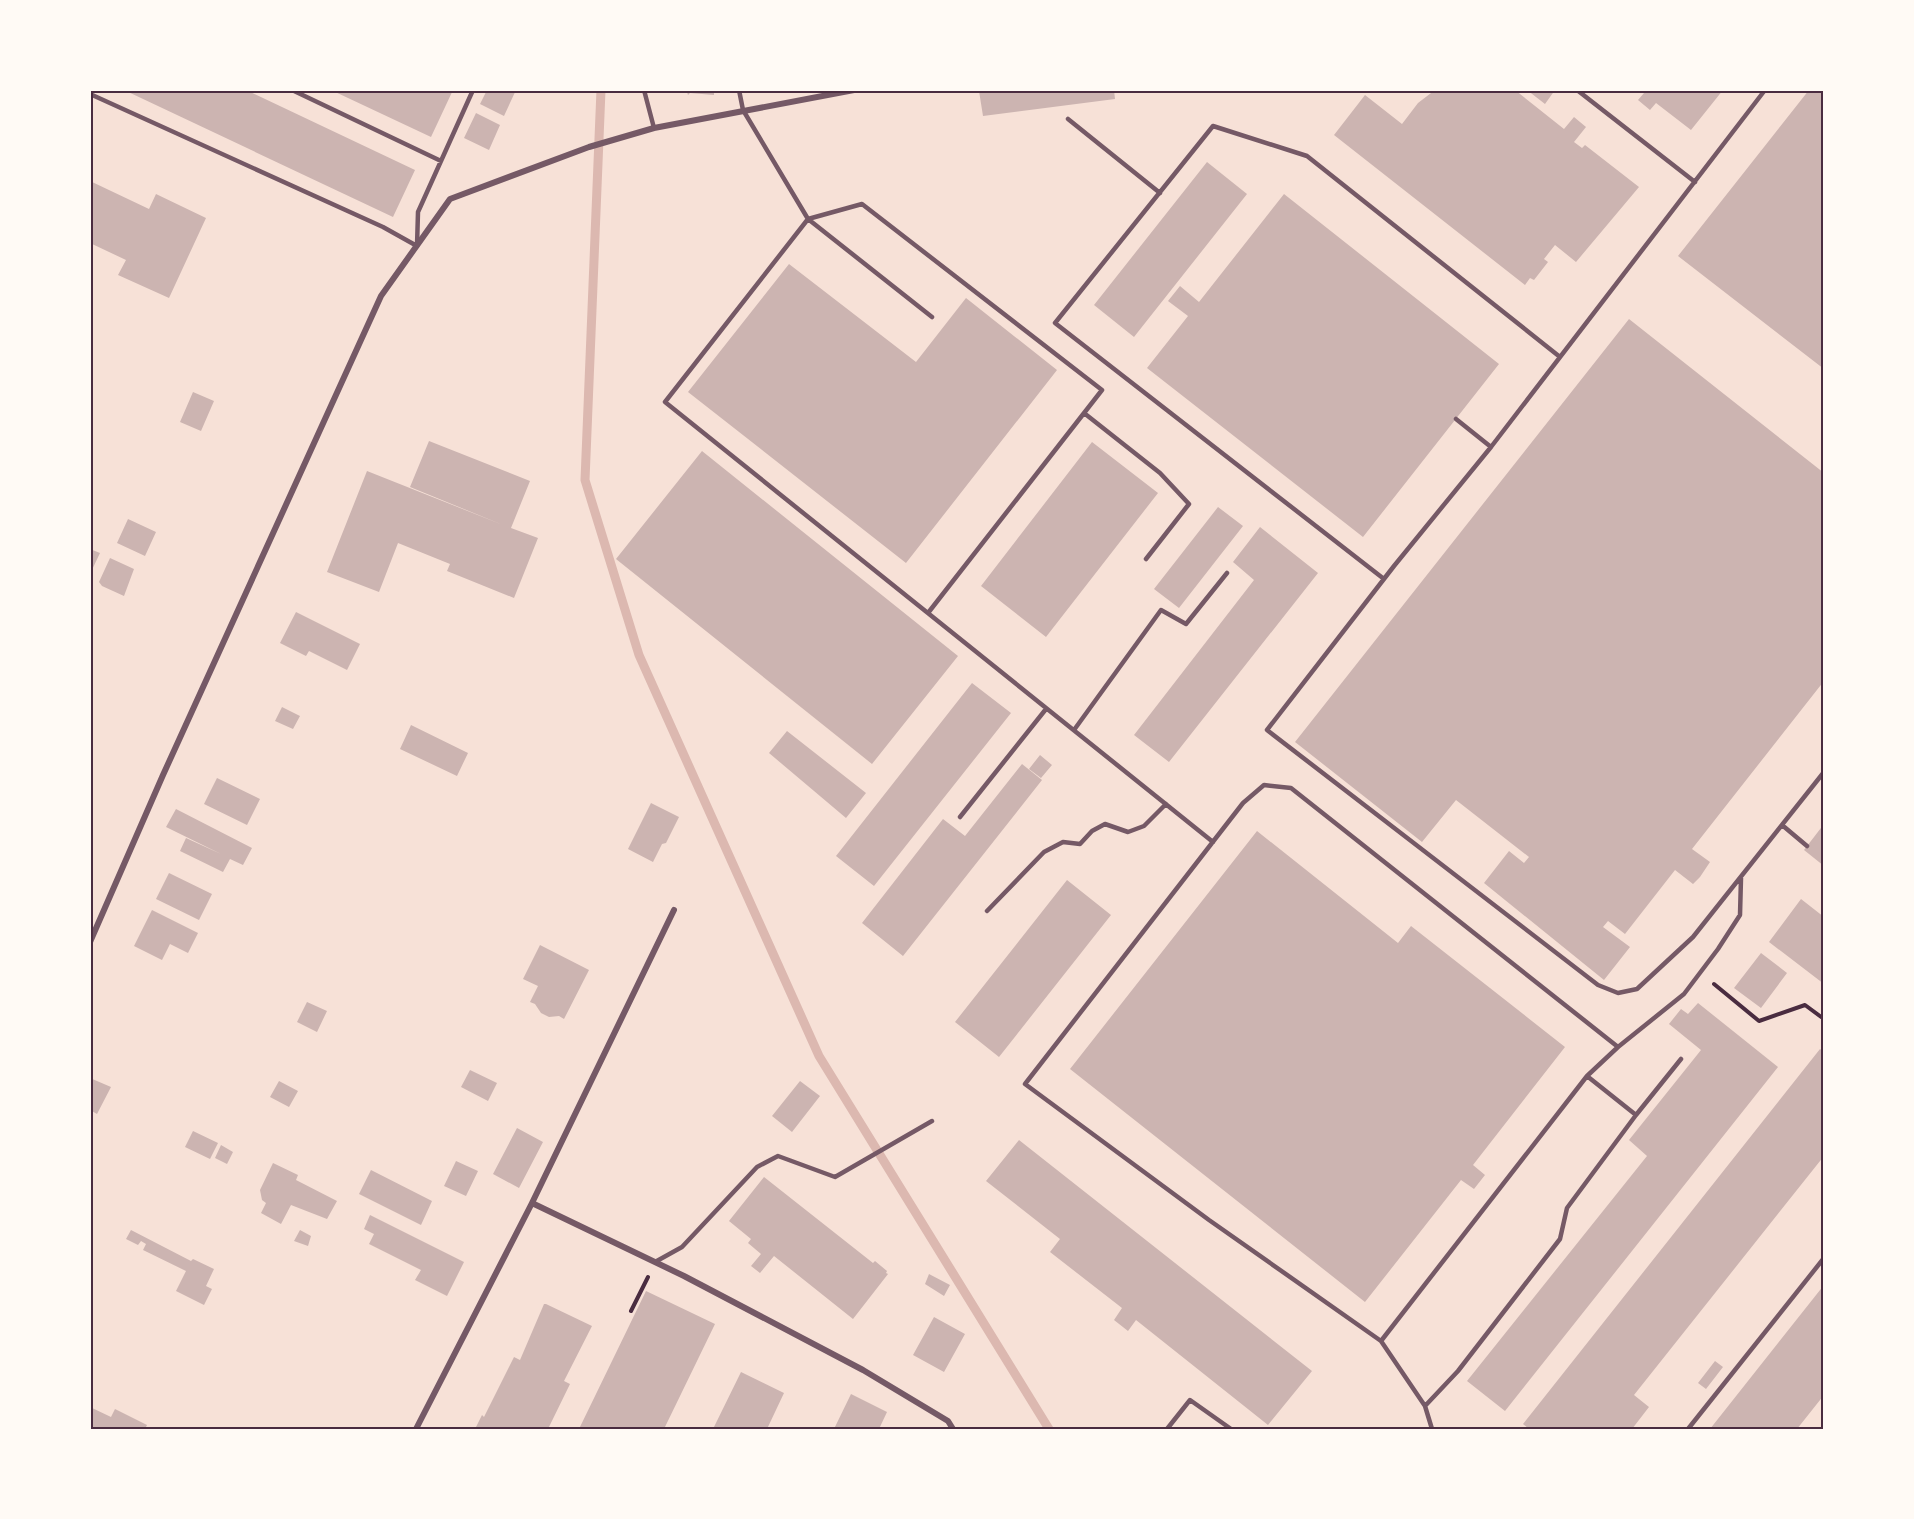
<svg xmlns="http://www.w3.org/2000/svg" width="1914" height="1519" font-family="'Times New Roman',serif">
<rect width="100%" height="100%" fill="#f7e1d7"/>
<g fill="none" stroke-linecap="round" stroke-linejoin="round">
<path stroke="#dcb8b0" stroke-width="9" d="M 601,90 L 585,480 L 639,655 L 819,1056 L 1049,1429"/>
</g>
<path fill="#ccb4b1" d="M 124,90 L 246,90 L 415,170 L 393,217 Z
M 331,90 L 453,90 L 431,137 Z
M 487,90 L 516,90 L 504,116 L 480,104 Z
M 678,90 L 714,90 L 714,95 L 690,93 L 688,95 L 687,92 L 678,92 Z
M 986,90 L 1114,90 L 1115,99 L 983,116 L 979,91 Z
M 1435,90 L 1515,90 L 1564,129 L 1574,117 L 1586,127 L 1574,142 L 1582,148 L 1585,145 L 1639,187 L 1576,262 L 1555,245 L 1544,259 L 1548,262 L 1534,280 L 1530,278 L 1525,285 L 1334,135 L 1365,95 L 1402,124 L 1418,103 Z
M 1527,90 L 1555,90 L 1545,104 Z
M 1640,90 L 1723,90 L 1691,130 L 1656,103 L 1650,110 L 1638,100 L 1644,93 Z
M 1809,90 L 1824,90 L 1824,369 L 1678,256 Z
M 476,113 L 500,125 L 489,150 L 464,138 Z
M 1207,162 L 1247,194 L 1134,337 L 1094,305 Z
M 90,181 L 149,209 L 156,194 L 206,218 L 169,298 L 118,275 L 126,260 L 90,243 Z
M 1284,194 L 1499,364 L 1363,537 L 1147,368 L 1188,316 L 1168,301 L 1180,286 L 1199,302 Z
M 789,264 L 916,362 L 966,298 L 1057,370 L 906,563 L 688,392 Z
M 1629,319 L 1824,473 L 1824,681 L 1692,849 L 1710,862 L 1700,877 L 1693,884 L 1675,870 L 1625,934 L 1608,921 L 1603,927 L 1630,947 L 1604,980 L 1484,883 L 1509,851 L 1524,863 L 1529,857 L 1456,800 L 1422,842 L 1295,742 Z
M 193,392 L 214,401 L 201,431 L 180,422 Z
M 429,441 L 530,481 L 511,528 L 538,538 L 514,598 L 447,571 L 450,564 L 398,543 L 379,592 L 327,572 L 367,471 L 503,525 L 410,487 Z
M 1092,442 L 1158,493 L 1046,637 L 981,586 Z
M 702,451 L 958,656 L 872,764 L 616,559 Z
M 1218,507 L 1243,526 L 1179,608 L 1154,589 Z
M 128,519 L 156,532 L 145,556 L 117,543 Z
M 1260,527 L 1318,573 L 1169,762 L 1134,735 L 1254,580 L 1233,562 Z
M 90,549 L 100,553 L 90,574 Z
M 110,558 L 134,569 L 124,596 L 102,586 L 99,582 Z
M 296,612 L 360,644 L 347,670 L 309,651 L 306,656 L 280,643 Z
M 972,683 L 1011,713 L 874,886 L 836,856 Z
M 282,707 L 300,716 L 293,729 L 275,721 Z
M 411,725 L 468,753 L 457,776 L 400,749 Z
M 787,731 L 866,793 L 846,818 L 769,753 Z
M 1040,755 L 1052,765 L 1041,778 L 1029,769 Z
M 1022,764 L 1042,780 L 903,956 L 862,923 L 943,819 L 965,836 Z
M 217,778 L 260,799 L 247,825 L 204,804 Z
M 651,803 L 679,817 L 666,843 L 662,844 L 653,862 L 628,849 Z
M 176,809 L 252,848 L 243,865 L 230,859 L 223,872 L 180,851 L 186,838 L 221,854 L 166,827 Z
M 1824,824 L 1824,866 L 1804,850 Z
M 1257,831 L 1398,943 L 1411,926 L 1565,1047 L 1473,1165 L 1485,1175 L 1474,1189 L 1461,1180 L 1365,1302 L 1070,1069 Z
M 169,873 L 212,894 L 199,920 L 156,899 Z
M 1067,880 L 1111,915 L 999,1057 L 955,1022 Z
M 1801,899 L 1824,917 L 1824,984 L 1769,942 Z
M 152,910 L 198,933 L 188,953 L 170,944 L 162,960 L 134,946 Z
M 540,945 L 589,970 L 564,1019 L 559,1016 L 549,1017 L 541,1013 L 535,1004 L 530,1002 L 538,986 L 523,979 Z
M 1761,953 L 1787,973 L 1761,1008 L 1734,988 Z
M 307,1002 L 327,1011 L 317,1032 L 297,1022 Z
M 1698,1003 L 1778,1067 L 1505,1411 L 1467,1381 L 1647,1156 L 1629,1140 L 1701,1050 L 1669,1024 L 1681,1009 L 1688,1014 Z
M 1820,1049 L 1824,1052 L 1824,1156 L 1634,1395 L 1649,1407 L 1632,1429 L 1529,1429 L 1523,1424 Z
M 470,1070 L 497,1083 L 488,1101 L 461,1087 Z
M 90,1078 L 111,1087 L 97,1114 L 90,1110 Z
M 279,1081 L 298,1091 L 289,1107 L 270,1097 Z
M 800,1081 L 820,1096 L 792,1132 L 772,1116 Z
M 517,1128 L 543,1142 L 519,1188 L 493,1174 Z
M 193,1131 L 218,1143 L 210,1159 L 185,1147 Z
M 1019,1140 L 1312,1371 L 1268,1425 L 1136,1320 L 1128,1331 L 1114,1320 L 1122,1308 L 1050,1252 L 1060,1239 L 986,1181 Z
M 221,1145 L 233,1152 L 227,1164 L 215,1158 Z
M 456,1161 L 478,1171 L 466,1196 L 444,1186 Z
M 273,1163 L 298,1175 L 296,1180 L 337,1201 L 327,1219 L 291,1205 L 281,1224 L 261,1213 L 266,1203 L 262,1200 L 260,1190 Z
M 371,1170 L 432,1201 L 421,1225 L 359,1194 Z
M 764,1177 L 873,1263 L 875,1261 L 887,1271 L 886,1273 L 888,1274 L 853,1319 L 774,1256 L 760,1273 L 751,1266 L 761,1254 L 748,1243 L 751,1239 L 729,1221 Z
M 370,1215 L 464,1262 L 447,1296 L 415,1280 L 421,1270 L 369,1244 L 374,1234 L 364,1229 Z
M 131,1230 L 191,1261 L 193,1259 L 214,1269 L 206,1286 L 212,1289 L 204,1305 L 176,1291 L 186,1271 L 143,1250 L 146,1244 L 141,1241 L 138,1245 L 126,1239 Z
M 300,1230 L 311,1236 L 308,1246 L 294,1241 Z
M 929,1274 L 950,1285 L 944,1296 L 925,1284 Z
M 1824,1285 L 1824,1395 L 1797,1429 L 1710,1429 Z
M 646,1291 L 715,1324 L 664,1429 L 579,1429 Z
M 544,1304 L 546,1304 L 592,1326 L 564,1381 L 570,1384 L 548,1429 L 475,1429 L 482,1415 L 484,1417 L 514,1357 L 520,1360 Z
M 934,1317 L 965,1334 L 944,1372 L 913,1355 Z
M 1715,1361 L 1723,1367 L 1706,1389 L 1698,1383 Z
M 741,1372 L 784,1393 L 767,1429 L 713,1429 Z
M 851,1394 L 887,1412 L 879,1429 L 834,1429 Z
M 90,1407 L 111,1417 L 115,1409 L 147,1425 L 145,1429 L 90,1429 Z"/>
<g fill="none" stroke-linecap="round" stroke-linejoin="round">
<path stroke="#4a2c40" stroke-width="4" d="M 1714,984 L 1759,1021 L 1805,1005 L 1824,1019
M 631,1311 L 648,1277"/>
<path stroke="#755966" stroke-width="4.5" d="M 292,90 L 441,161
M 644,90 L 654,128
M 739,90 L 743,110 L 808,219 L 862,204 L 1102,390 L 928,613
M 1577,90 L 1695,182
M 1765,90 L 1491,447 L 1394,566 L 1267,730 L 1598,985 L 1618,993 L 1637,989 L 1693,937 L 1824,772
M 90,94 L 383,227 L 417,246 L 418,212 L 473,90
M 1068,119 L 1160,193
M 932,317 L 808,219 L 665,402 L 1213,842
M 1084,413 L 1160,473 L 1189,504 L 1146,559
M 1456,419 L 1491,447
M 1384,579 L 1055,323 L 1213,126 L 1307,156 L 1560,357
M 1074,730 L 1161,610 L 1186,624 L 1227,573
M 960,817 L 1046,709
M 1782,825 L 1807,846
M 987,911 L 1044,852 L 1063,842 L 1080,844 L 1092,831 L 1105,824 L 1128,832 L 1144,826 L 1166,804
M 1636,1115 L 1681,1059
M 655,1262 L 682,1247 L 757,1167 L 778,1156 L 835,1177 L 932,1121
M 1381,1341 L 1587,1076 L 1618,1047 L 1684,994 L 1718,949 L 1740,915 L 1741,878
M 1425,1406 L 1381,1341 L 1209,1220 L 1025,1084 L 1243,803 L 1264,785 L 1291,788 L 1618,1047
M 1167,1429 L 1190,1400 L 1231,1429
M 1432,1429 L 1425,1406 L 1458,1371 L 1560,1239 L 1567,1208 L 1636,1115 L 1587,1076
M 1688,1429 L 1824,1258"/>
<path stroke="#755966" stroke-width="6" d="M 90,942 L 163,775 L 381,296 L 450,199 L 589,147 L 654,128 L 854,90
M 532,1203 L 684,1276 L 863,1370 L 948,1421 L 953,1429
M 416,1429 L 532,1203 L 674,910"/>
</g>
<rect width="1914" height="1519" fill="none" stroke="#fffaf5" stroke-width="183"/>
<rect x="92" y="92" width="1730" height="1336" fill="none" stroke="#4a2c40" stroke-width="2"/>
</svg>
